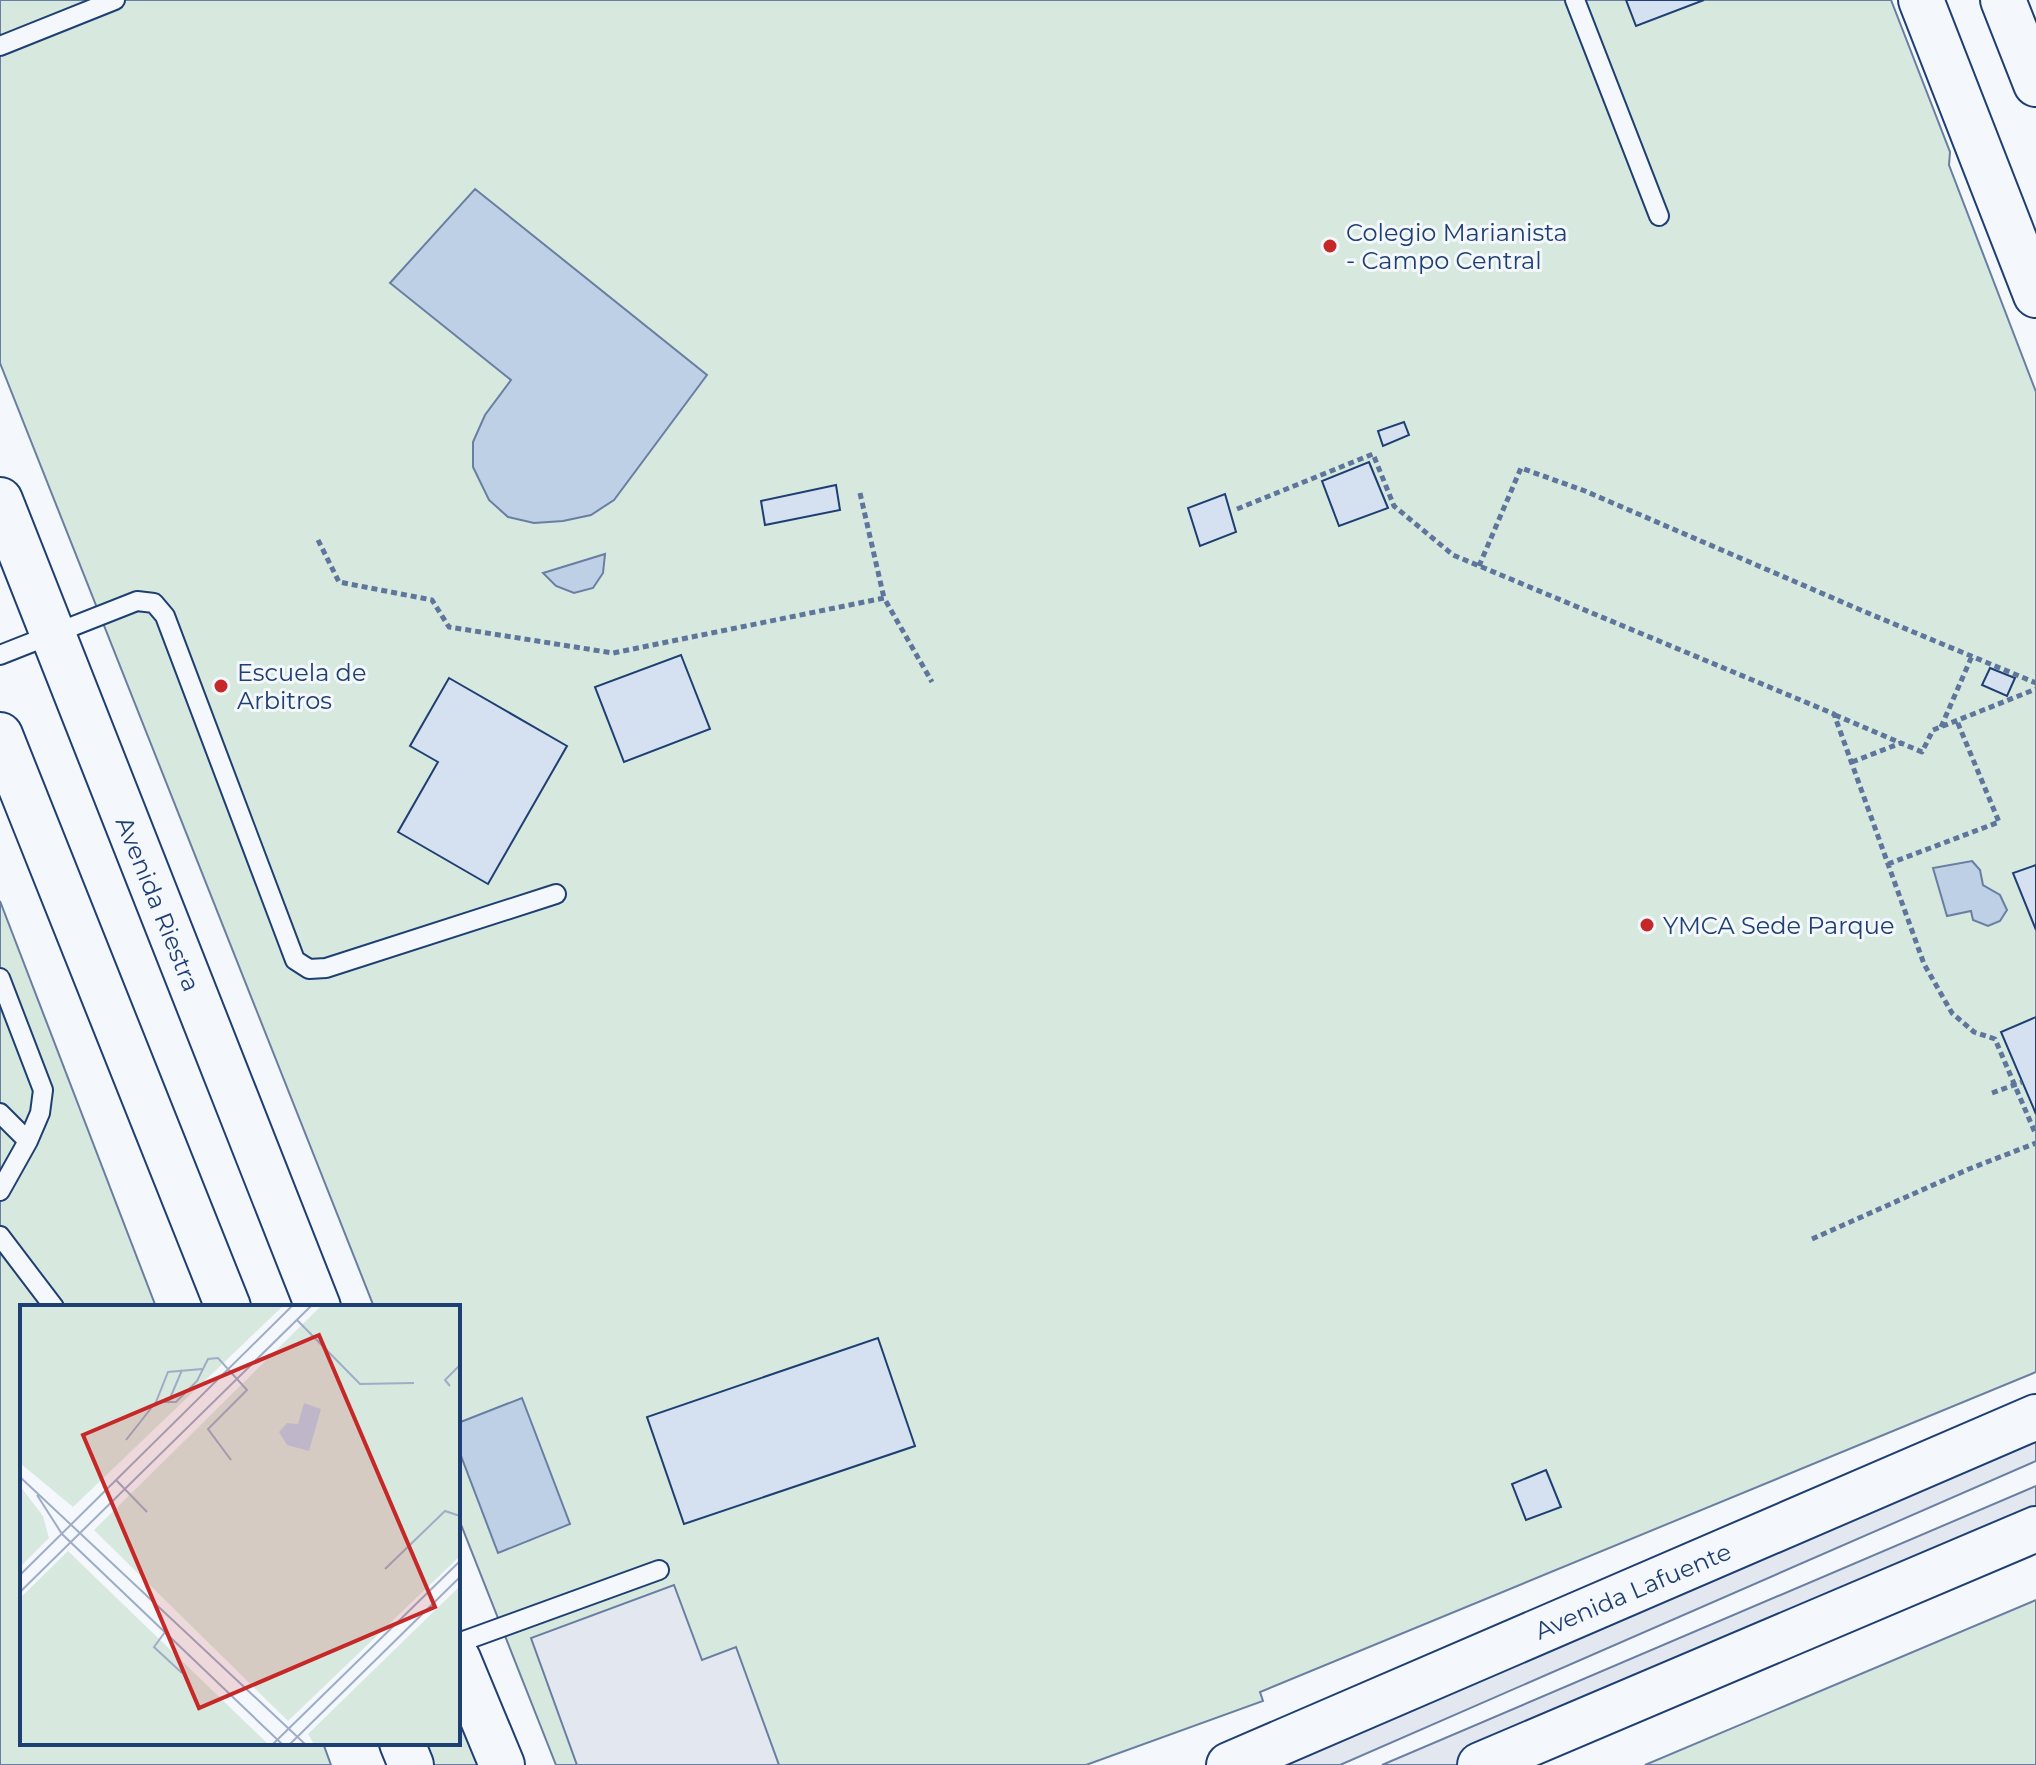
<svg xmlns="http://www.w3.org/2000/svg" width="2036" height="1765" font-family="Montserrat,sans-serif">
<rect width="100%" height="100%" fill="#f4f7fb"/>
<path fill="#d7e8df" stroke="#687fa3" stroke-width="2" d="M 0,0 L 1891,0 L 1950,152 L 1949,165 L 2036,392 L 2036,1372 L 1260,1692 L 1263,1701 L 1086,1765 L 556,1765 L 458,1517 L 458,1307 L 374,1307 L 0,363 Z
M 0,901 L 156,1307 L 22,1307 L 22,1743 L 323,1743 L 331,1765 L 0,1765 Z
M 2036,1600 L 2036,1765 L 1645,1765 Z
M 458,1698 L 483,1765 L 433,1765 L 424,1743 L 458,1743 Z"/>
<path fill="#e3e8f0" stroke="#687fa3" stroke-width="2" d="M 2036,1414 L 2036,1461 L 1340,1765 L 1226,1765 Z
M 2036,1486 L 2036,1529 L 1480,1765 L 1382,1765 Z
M 674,1585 L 702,1660 L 736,1647 L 779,1765 L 577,1765 L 531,1638 Z"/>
<path fill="#bed0e5" stroke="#687fa3" stroke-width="2" d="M 475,189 L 707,375 L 614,500 L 591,515 L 563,521 L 534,523 L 508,517 L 489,500 L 473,467 L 473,442 L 485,415 L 511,380 L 390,283 Z
M 605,554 L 603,573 L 593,588 L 574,593 L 556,586 L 543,573 Z
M 1972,861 L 1980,870 L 1983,885 L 2000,895 L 2007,910 L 2000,921 L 1988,926 L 1973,920 L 1971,911 L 1947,916 L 1933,868 Z
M 522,1398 L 570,1524 L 498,1553 L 458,1448 L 458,1423 Z"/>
<path fill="#d5e0f0" stroke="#1d3f73" stroke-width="2" d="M 1626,0 L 1704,0 L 1636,26 Z
M 1404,422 L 1409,435 L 1383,446 L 1378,431 Z
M 1369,462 L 1388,508 L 1339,526 L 1322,481 Z
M 836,485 L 840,510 L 765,525 L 761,501 Z
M 1225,494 L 1236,532 L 1200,546 L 1188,508 Z
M 681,655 L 710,729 L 624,762 L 595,687 Z
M 1990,668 L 2015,678 L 2007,696 L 1982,685 Z
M 449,678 L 567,746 L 488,884 L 398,832 L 438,762 L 410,746 Z
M 2036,865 L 2036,930 L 2013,873 Z
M 2036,1017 L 2036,1114 L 2001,1032 Z
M 878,1338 L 915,1446 L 684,1524 L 647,1417 Z
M 1546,1470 L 1561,1507 L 1526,1520 L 1512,1484 Z"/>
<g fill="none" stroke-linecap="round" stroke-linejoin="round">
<defs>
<path id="service" d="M 1575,0 L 1659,216
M 0,46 L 115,0
M 0,655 L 137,601 L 154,603 L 165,616 L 295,960 L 309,969 L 326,968 L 556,894
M 0,978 L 43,1090 L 40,1113 L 28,1141 L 0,1191
M 0,1113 L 28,1141
M 0,1236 L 54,1307
M 458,1643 L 659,1570"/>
<path id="tertiary" d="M 1921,0 L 2036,295
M 2003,0 L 2036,84
M 1229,1765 L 2036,1417
M 1480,1765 L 2036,1529"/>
<path id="secondary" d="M 0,500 L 318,1307
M 0,735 L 228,1307
M 458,1659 L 502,1765
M 402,1743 L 411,1765"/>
</defs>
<use href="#service" stroke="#1d3f73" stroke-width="22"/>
<use href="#tertiary" stroke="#1d3f73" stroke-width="48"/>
<use href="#secondary" stroke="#1d3f73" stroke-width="48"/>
<path stroke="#5e769c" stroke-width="5" stroke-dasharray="6 4" stroke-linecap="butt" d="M 860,493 L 884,598
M 1237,509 L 1373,454 L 1394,506 L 1453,555 L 1834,714 L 1924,964 L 1952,1013 L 1974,1032 L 1995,1039 L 2036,1135
M 318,540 L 339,582 L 432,600 L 449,627 L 613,653 L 884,598 L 932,682
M 1479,566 L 1521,468 L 1585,491 L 1863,611 L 2036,683
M 1835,715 L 1901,743
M 1941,727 L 1972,656
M 1852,762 L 1901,743 L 1922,752 L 1933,730 L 2036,689
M 1888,864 L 1999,822 L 1957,721
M 1812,1239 L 1969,1169 L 2036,1143"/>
<use href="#service" stroke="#f4f7fb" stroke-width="18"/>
<use href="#tertiary" stroke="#f4f7fb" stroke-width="44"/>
<use href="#secondary" stroke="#f4f7fb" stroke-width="44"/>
<path stroke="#5e769c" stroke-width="5" stroke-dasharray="6 4" stroke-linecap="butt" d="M 1992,1093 L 2022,1082"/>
</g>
<g fill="#c62828" stroke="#f4f7fb" stroke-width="3">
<circle cx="1330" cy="246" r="8"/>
<circle cx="221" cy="686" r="8"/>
<circle cx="1647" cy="925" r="8"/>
</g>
<g text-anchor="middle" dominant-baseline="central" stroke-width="6" stroke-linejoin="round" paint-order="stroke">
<g font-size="24" fill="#1d3f73" stroke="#f4f7fb" text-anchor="start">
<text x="1346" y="232">Colegio Marianista<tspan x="1346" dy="28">- Campo Central</tspan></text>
<text x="237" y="672">Escuela de<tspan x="237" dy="28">Arbitros</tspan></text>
<text x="1663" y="925">YMCA Sede Parque</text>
</g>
<g font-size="24" fill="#1d3f73" stroke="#f4f7fb">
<text transform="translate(158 904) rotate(68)">Avenida Riestra</text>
<text transform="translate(1633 1591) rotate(-23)">Avenida Lafuente</text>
</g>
</g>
<g transform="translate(20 1305)">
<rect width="440" height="440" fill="#f4f7fb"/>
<path d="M 0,1 L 263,1 L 53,202 L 0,158 ZM 301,1 L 440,1 L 440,251 L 268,416 L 74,225 ZM 0,181 L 23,211 L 29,233 L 0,262 ZM 48,246 L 248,439 L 5,439 L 0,434 L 0,293 ZM 440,281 L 440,439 L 294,439 L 288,429 Z" fill="#d7e8df"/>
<path d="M 284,98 L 301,104 L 289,146 L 267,140 L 259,127 L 267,118 L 278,119 Z" fill="#bed0e5"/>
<path fill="none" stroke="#9eadc5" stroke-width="2" d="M 277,15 L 340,79 L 394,78M 182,64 L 148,67 L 136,97 L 156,97 L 177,76 L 188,54 L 198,53 L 227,85 L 188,124 L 211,155M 430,81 L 425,75 L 440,60M 148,98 L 162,65M 106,135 L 136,97M 0,172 L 285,439M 96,175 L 127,207M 17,190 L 42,229 L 262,439M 365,264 L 425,206 L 440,211M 0,270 L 272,1M 0,287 L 291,1M 145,327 L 134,342 L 162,368M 253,439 L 440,256M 270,439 L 440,272"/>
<path fill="#c62828" fill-opacity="0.15" stroke="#c62828" stroke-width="4" d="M 299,30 L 415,302 L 179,403 L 63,130 Z"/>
<rect width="440" height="440" fill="none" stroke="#1d3f73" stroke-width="4"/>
</g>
</svg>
